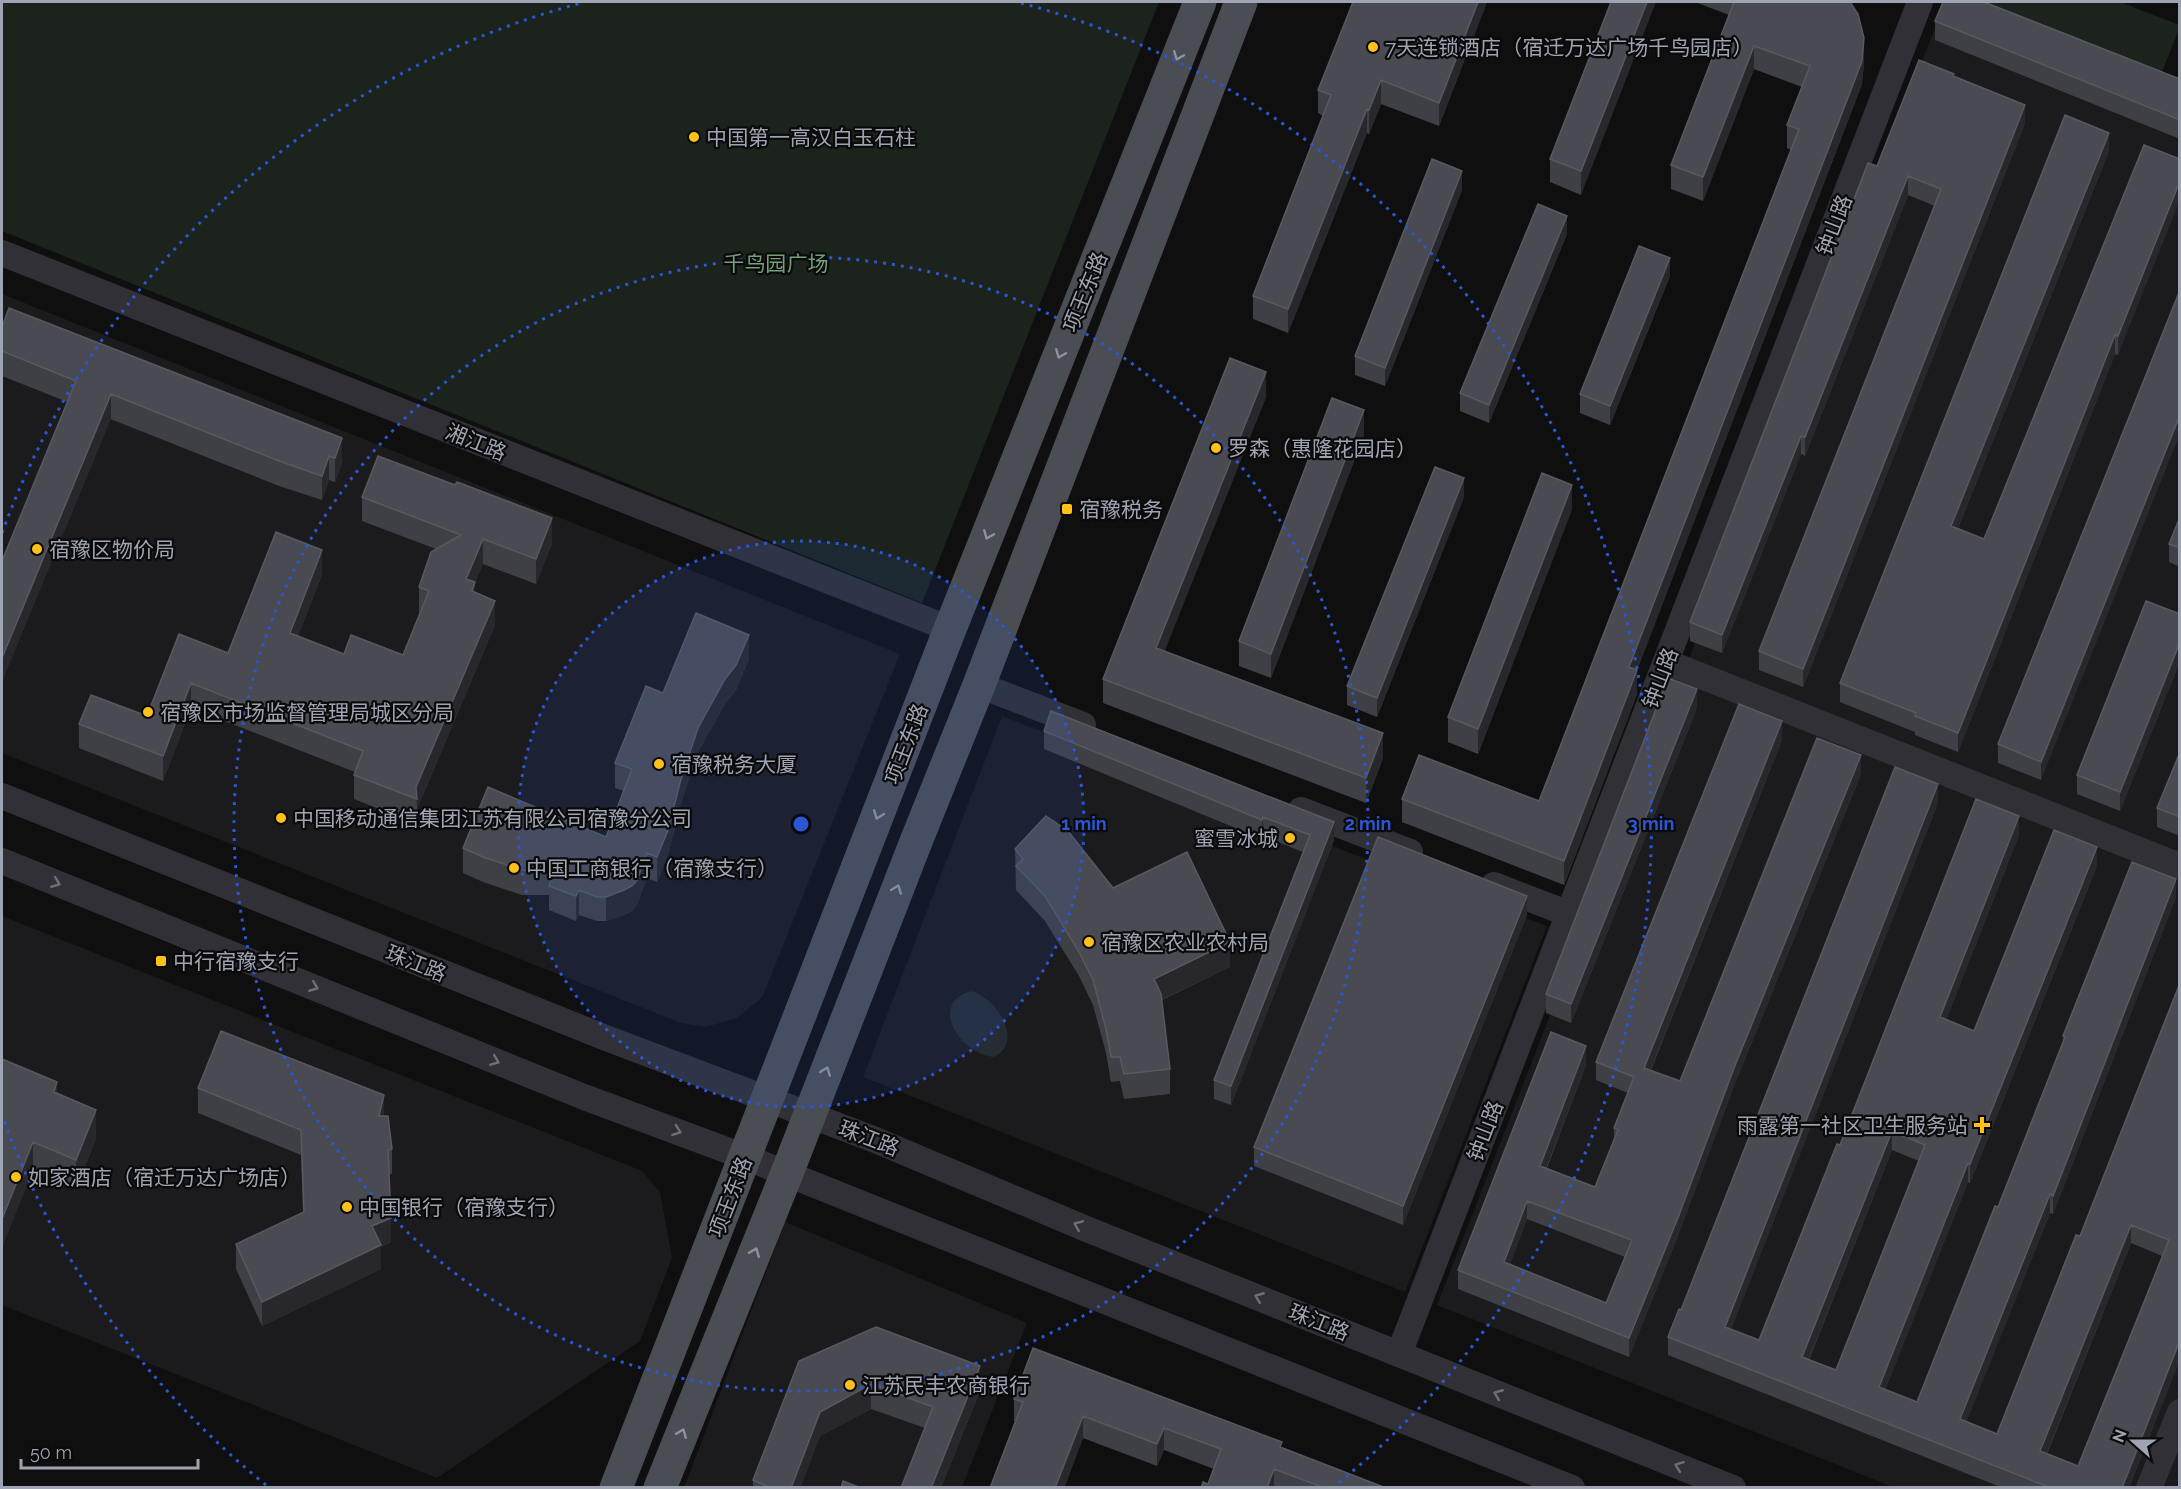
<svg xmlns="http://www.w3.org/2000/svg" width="2181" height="1489" font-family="Raleway,'Noto Sans SC',sans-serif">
<rect width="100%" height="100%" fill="#0f0f10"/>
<path fill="#1b1b1d" d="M 1942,10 L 2179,104 L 2179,1487 L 1893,1487 L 1437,1305 Z
M 2,294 L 900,654 L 762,998 L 737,1018 L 706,1027 L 681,1023 L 2,753 Z
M 1002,716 L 1355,855 L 1547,926 L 1405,1292 L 863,1077 Z
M 2,916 L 642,1171 L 660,1192 L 672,1258 L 640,1341 L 437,1478 L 2,1305 Z
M 785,1222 L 1027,1323 L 962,1487 L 684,1488 Z"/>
<path fill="#1b231c" d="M 2,2 L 1159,2 L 922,603 L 2,231 Z
M 1970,2 L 2120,2 L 2179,25 L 2179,29 L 2160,77 Z"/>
<path fill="#252c34" d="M 971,991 C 996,997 1026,1043 993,1057 C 959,1053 928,1003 971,991 Z"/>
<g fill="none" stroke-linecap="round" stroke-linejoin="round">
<path stroke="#303036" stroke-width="26" d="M 2,253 L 950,629
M 1666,662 L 2180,866
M 979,685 L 1083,725
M 2,796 L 606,1038 L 873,1139 L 1089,1230 L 1733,1488
M 1301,810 L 1410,852
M 2,861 L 584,1097 L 745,1157 L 1572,1488
M 1494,885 L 1569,914
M 1399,1354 L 1920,2
M 2149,1488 L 2180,1412"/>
<path stroke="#4b4d55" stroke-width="33" d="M 616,1488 L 950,629 L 1200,2
M 660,1488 L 787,1173 L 917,839 L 979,685 L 1241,2"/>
</g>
<path fill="#3f4046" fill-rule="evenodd" d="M 1487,2 L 1439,126 L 1381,104 L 1369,134 L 1367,133 L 1288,333 L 1253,319 L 1253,296 L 1323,116 L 1318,113 L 1318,90 Z
M 1611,2 L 1581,195 L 1550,182 L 1550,159 Z
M 1695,2 L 1850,2 L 1864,62 L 1862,84 L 1637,670 L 1637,694 L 1564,885 L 1402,822 L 1402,799 L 1539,801 L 1791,150 L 1787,148 L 1787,125 L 1802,87 L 1754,69 L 1703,201 L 1671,189 L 1671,165 L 1729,15 Z
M 1935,21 L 2180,79 L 2180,139 L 1935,40 Z
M 1954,77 L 2025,123 L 1803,687 L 1759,670 L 1759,651 L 1935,206 L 1908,195 L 1805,456 L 1801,454 L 1722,653 L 1690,641 L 1690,622 L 1877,166 Z
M 2144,145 L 2118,355 L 2115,354 L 1958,752 L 1915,735 L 1915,732 L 1840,702 L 1840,683 L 2109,151 L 1958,528 L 1984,539 Z
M 1462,190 L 1385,386 L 1355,375 L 1355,356 Z
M 1567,234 L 1489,423 L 1460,411 L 1460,393 Z
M 1670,276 L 1610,425 L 1580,413 L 1580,394 Z
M 2180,290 L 2041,780 L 1998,763 L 1998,744 Z
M 2,327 L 342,438 L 342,463 L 335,482 L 329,480 L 322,500 L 279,486 L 2,376 Z
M 1266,397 L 1164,651 L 1383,758 L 1366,803 L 1103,703 L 1103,679 Z
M 1364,435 L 1271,678 L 1239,666 L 1239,641 Z
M 362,497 L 552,543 L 536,584 L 483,564 L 475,582 L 475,593 L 495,625 L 417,809 L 417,824 L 354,799 L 354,775 L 355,772 L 191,708 L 163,781 L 79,748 L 79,724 L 147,716 L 228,653 L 322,575 L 298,636 L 344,654 L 403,655 L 420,613 L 419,612 L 419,587 L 436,549 L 362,521 Z
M 1464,497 L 1377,717 L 1347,705 L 1347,686 Z
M 1572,509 L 1478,754 L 1448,742 L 1448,717 Z
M 2180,517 L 2180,567 L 2169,562 L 2169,544 Z
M 2180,614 L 2180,661 L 2120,811 L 2077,794 L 2077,775 Z
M 749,659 L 736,690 L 725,704 L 698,752 L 681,803 L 668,855 L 657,882 L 647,878 L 637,905 L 632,911 L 624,915 L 606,921 L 597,921 L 579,915 L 576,921 L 549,910 L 549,895 L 522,895 L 483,882 L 463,873 L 463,848 L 606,837 L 624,791 L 615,788 L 615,763 L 663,693 Z
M 1697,708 L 1571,1023 L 1546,1013 L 1546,994 Z
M 1044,731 L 1334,840 L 1231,1105 L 1214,1099 L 1214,1080 L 1303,852 L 1263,836 L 1262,839 L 1044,749 Z
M 1782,740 L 1651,1070 L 1680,1081 L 1861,774 L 1734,1086 L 1679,1233 L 1629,1357 L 1458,1289 L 1458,1270 L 1586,1065 L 1547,1168 L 1595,1187 L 1614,1141 L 1614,1128 L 1628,1093 L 1596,1080 L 1596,1062 ZM 1527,1219 L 1625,1257 L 1606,1303 L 1510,1264 Z
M 2180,752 L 2180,836 L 2157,827 L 2157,808 Z
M 1938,803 L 1731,1329 L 1759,1340 L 1840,1145 L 2019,835 L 1946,1020 L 1974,1031 L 2097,866 L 1970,1183 L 1968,1182 L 1885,1390 L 1917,1402 L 1998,1207 L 2063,1042 L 2063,1036 L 2176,897 L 2053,1214 L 2050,1213 L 1966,1422 L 1997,1434 L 2080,1236 L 2180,983 L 2180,1359 L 2129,1488 L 2003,1488 L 1668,1355 L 1668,1337 ZM 1892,1150 L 1919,1161 L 1836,1370 L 1809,1360 ZM 2131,1243 L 2162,1256 L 2078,1466 L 2047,1454 Z
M 1015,849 L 1113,888 L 1230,967 L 1162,1000 L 1170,1069 L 1170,1094 L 1124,1099 L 1120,1081 L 1111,1082 L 1106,1053 L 1093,1005 L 1079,976 L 1045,921 L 1016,890 Z
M 1527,915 L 1403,1225 L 1254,1166 L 1254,1147 Z
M 2,1059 L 57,1094 L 96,1139 L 76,1189 L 33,1171 Z
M 198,1088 L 384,1116 L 392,1149 L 392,1174 L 389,1174 L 391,1242 L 381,1247 L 381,1269 L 262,1326 L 236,1269 L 236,1244 L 303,1213 L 301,1155 L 198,1113 Z
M 799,1361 L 980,1391 L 941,1488 L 901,1488 L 925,1428 L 871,1409 L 820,1436 L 800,1488 L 753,1488 L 753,1480 Z
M 1014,1399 L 1282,1448 L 1386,1488 L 1201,1488 L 1208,1484 L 1214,1469 L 1164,1450 L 1157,1466 L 1083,1438 L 1064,1488 L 990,1488 L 1015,1421 L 1014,1421 Z"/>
<path fill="#28282c" d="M 1478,2 L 1487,2 L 1439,126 L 1439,103 Z
M 1647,2 L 1656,2 L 1581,195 L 1581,171 Z
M 1864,38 L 1864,62 L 1862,84 L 1629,691 L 1629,667 Z
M 1754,46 L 1754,69 L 1703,201 L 1703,177 Z
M 1381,80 L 1381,104 L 1369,134 L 1369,110 Z
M 2025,105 L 2025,123 L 1803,687 L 1803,669 Z
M 1367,109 L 1367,133 L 1288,333 L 1288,309 Z
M 2109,133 L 2109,151 L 1951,545 L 1951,526 Z
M 1462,171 L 1462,190 L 1385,386 L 1385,368 Z
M 1908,176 L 1908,195 L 1805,456 L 1805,437 Z
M 2180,181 L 2180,200 L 2118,355 L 2118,336 Z
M 1567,216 L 1567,234 L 1489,423 L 1489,405 Z
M 1670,258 L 1670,276 L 1610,425 L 1610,406 Z
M 2115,335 L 2115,354 L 1958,752 L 1958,733 Z
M 1266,372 L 1266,397 L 1156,673 L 1156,648 Z
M 111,394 L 111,419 L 2,682 L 2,658 Z
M 1364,410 L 1364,435 L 1271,678 L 1271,654 Z
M 2180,415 L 2180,434 L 2041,780 L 2041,762 Z
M 1801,436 L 1801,454 L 1722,653 L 1722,635 Z
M 342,438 L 342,463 L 335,482 L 335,458 Z
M 329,456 L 329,480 L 322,500 L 322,476 Z
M 1464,478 L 1464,497 L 1377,717 L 1377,698 Z
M 1572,485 L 1572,509 L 1478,754 L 1478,729 Z
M 552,518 L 552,543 L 536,584 L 536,559 Z
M 483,539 L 483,564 L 466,604 L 466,579 Z
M 322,550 L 322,575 L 290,657 L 290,633 Z
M 475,582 L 475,607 L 472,591 Z
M 495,601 L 495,625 L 417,809 L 416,787 Z
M 749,635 L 749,659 L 736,690 L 725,704 L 698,752 L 681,803 L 668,855 L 657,882 L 657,857 L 681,779 L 698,728 Z
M 2180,642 L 2180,661 L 2120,811 L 2120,792 Z
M 1637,670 L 1637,694 L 1564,885 L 1564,861 Z
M 191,683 L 191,708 L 163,781 L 163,756 Z
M 1697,689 L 1697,708 L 1571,1023 L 1571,1004 Z
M 1782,721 L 1782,740 L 1644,1086 L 1644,1068 Z
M 1383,733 L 1383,758 L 1366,803 L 1366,778 Z
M 1861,755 L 1861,774 L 1734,1086 L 1679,1233 L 1629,1357 L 1629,1338 L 1734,1068 Z
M 1938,784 L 1938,803 L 1725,1345 L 1725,1327 Z
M 2019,816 L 2019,835 L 1940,1036 L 1940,1017 Z
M 1263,817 L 1263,836 L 1262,839 L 1262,820 Z
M 1334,822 L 1334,840 L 1231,1105 L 1231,1086 Z
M 2097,847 L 2097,866 L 1970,1183 L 1970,1164 Z
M 647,853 L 647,878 L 637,905 L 632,911 L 624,915 L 606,921 L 606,897 Z
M 2176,879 L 2176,897 L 2053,1214 L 2053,1196 Z
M 579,890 L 579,915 L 576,921 L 576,896 Z
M 1527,896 L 1527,915 L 1403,1225 L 1403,1206 Z
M 1230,942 L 1230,967 L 1154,1003 L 1154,979 Z
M 1586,1046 L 1586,1065 L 1540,1184 L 1540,1166 Z
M 57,1082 L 57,1111 L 54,1092 Z
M 384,1095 L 384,1120 L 379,1116 Z
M 96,1110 L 96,1139 L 76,1189 L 76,1160 Z
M 1892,1131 L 1892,1150 L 1802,1376 L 1802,1357 Z
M 33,1142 L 33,1171 L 2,1248 L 2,1219 Z
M 1968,1163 L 1968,1182 L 1879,1406 L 1879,1387 Z
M 2050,1194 L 2050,1213 L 1960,1438 L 1960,1419 Z
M 1527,1201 L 1527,1219 L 1504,1281 L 1504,1262 Z
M 391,1218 L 391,1242 L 381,1247 L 381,1269 L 262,1326 L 262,1302 L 372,1226 Z
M 2131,1225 L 2131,1243 L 2040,1470 L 2040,1451 Z
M 2180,1340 L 2180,1359 L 2129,1488 L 2122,1488 Z
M 980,1366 L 980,1391 L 941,1488 L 931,1488 Z
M 871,1384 L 871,1409 L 820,1436 L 800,1488 L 791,1488 L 820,1412 Z
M 1083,1416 L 1083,1438 L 1064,1488 L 1055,1488 Z
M 1164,1428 L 1164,1450 L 1157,1466 L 1157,1444 Z
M 1274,1469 L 1274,1488 L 1267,1488 Z"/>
<path fill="#4a4b52" stroke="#575961" stroke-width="1.5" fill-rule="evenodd" d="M 1353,2 L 1478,2 L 1439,103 L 1381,80 L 1369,110 L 1367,109 L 1288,309 L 1253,296 L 1331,95 L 1318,90 Z
M 1611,2 L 1647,2 L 1581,171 L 1550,159 Z
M 1734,2 L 1850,2 L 1858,14 L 1864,38 L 1862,61 L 1629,667 L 1637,670 L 1564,861 L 1402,799 L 1419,755 L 1539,801 L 1799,129 L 1787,125 L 1810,66 L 1754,46 L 1703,177 L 1671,165 Z
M 1943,2 L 1984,2 L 2180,79 L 2180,120 L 1935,21 Z
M 1919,60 L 1954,74 L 1953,76 L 2025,105 L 1803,669 L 1759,651 L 1941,189 L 1908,176 L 1805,437 L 1801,436 L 1722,635 L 1690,622 L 1868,163 L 1877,166 Z
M 2065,115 L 2109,133 L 1951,526 L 1984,539 L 2144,145 L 2180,159 L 2180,181 L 2118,336 L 2115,335 L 1958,733 L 1915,716 L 1916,713 L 1840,683 Z
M 1432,159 L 1462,171 L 1385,368 L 1355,356 Z
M 1538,204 L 1567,216 L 1489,405 L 1460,393 Z
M 1639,246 L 1670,258 L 1610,406 L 1580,394 Z
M 2180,290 L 2180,415 L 2041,762 L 1998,744 Z
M 9,308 L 342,438 L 335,458 L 329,456 L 322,476 L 279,461 L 111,394 L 2,658 L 2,561 L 76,381 L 2,351 L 2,327 Z
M 1230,358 L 1266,372 L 1156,648 L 1383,733 L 1366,778 L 1103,679 Z
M 1332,398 L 1364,410 L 1271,654 L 1239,641 Z
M 378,456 L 455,485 L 457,482 L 552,518 L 536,559 L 483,539 L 466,579 L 475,582 L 472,591 L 495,601 L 416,787 L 417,799 L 354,775 L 363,751 L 191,683 L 163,756 L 79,724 L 91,695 L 147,716 L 179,634 L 228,653 L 276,532 L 322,550 L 290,633 L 344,654 L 351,635 L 403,655 L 429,591 L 419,587 L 431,552 L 461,535 L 362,497 Z
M 1435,467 L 1464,478 L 1377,698 L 1347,686 Z
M 1542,473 L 1572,485 L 1478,729 L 1448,717 Z
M 2180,517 L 2180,548 L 2169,544 Z
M 2146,601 L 2180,614 L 2180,642 L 2120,792 L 2077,775 Z
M 696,613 L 749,635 L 736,665 L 725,679 L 698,728 L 681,779 L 668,830 L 657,857 L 647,853 L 637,880 L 632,886 L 624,890 L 606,897 L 597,897 L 579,890 L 576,896 L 549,886 L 554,871 L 522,870 L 483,857 L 463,848 L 488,787 L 606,837 L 632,769 L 615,763 L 646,686 L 663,693 Z
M 1668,678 L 1697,689 L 1571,1004 L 1546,994 Z
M 1739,704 L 1782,721 L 1644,1068 L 1680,1081 L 1817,738 L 1861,755 L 1734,1068 L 1679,1215 L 1629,1338 L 1458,1270 L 1551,1032 L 1586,1046 L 1540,1166 L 1595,1187 L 1618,1130 L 1614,1128 L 1634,1077 L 1596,1062 ZM 1527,1201 L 1632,1240 L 1606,1303 L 1504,1262 Z
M 1051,711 L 1334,822 L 1231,1086 L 1214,1080 L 1310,835 L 1263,817 L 1262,820 L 1044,731 Z
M 2180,752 L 2180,817 L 2157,808 Z
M 1895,767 L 1938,784 L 1725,1327 L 1759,1340 L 1837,1144 L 1840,1145 L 1976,799 L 2019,816 L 1940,1017 L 1974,1031 L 2054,830 L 2097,847 L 1970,1164 L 1968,1163 L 1879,1387 L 1917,1402 L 1995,1206 L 1998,1207 L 2065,1037 L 2063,1036 L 2132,862 L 2176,879 L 2053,1196 L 2050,1194 L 1960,1419 L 1997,1434 L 2076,1235 L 2080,1236 L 2180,983 L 2180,1107 L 2178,1110 L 2180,1111 L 2180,1340 L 2122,1488 L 2051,1488 L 1668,1337 L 1679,1309 L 1681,1310 ZM 1892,1131 L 1925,1145 L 1836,1370 L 1802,1357 ZM 2131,1225 L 2169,1240 L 2078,1466 L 2040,1451 Z
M 1046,816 L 1068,831 L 1113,888 L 1187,852 L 1230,942 L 1154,979 L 1161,994 L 1170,1069 L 1124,1074 L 1120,1057 L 1111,1057 L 1106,1029 L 1093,980 L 1079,952 L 1045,896 L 1016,866 L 1023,859 L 1015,849 Z
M 1378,837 L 1527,896 L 1403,1206 L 1254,1147 Z
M 221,1031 L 384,1095 L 379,1116 L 388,1116 L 392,1149 L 388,1150 L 391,1218 L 372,1226 L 381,1245 L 262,1302 L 236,1244 L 304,1212 L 301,1130 L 198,1088 Z
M 2,1059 L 57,1082 L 54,1092 L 96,1110 L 76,1160 L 33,1142 L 2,1219 Z
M 876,1327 L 980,1366 L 931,1488 L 901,1488 L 933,1407 L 871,1384 L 820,1412 L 791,1488 L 771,1488 L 753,1480 L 799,1361 Z
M 1033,1348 L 1282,1442 L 1280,1447 L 1386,1488 L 1325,1488 L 1274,1469 L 1267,1488 L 1201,1488 L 1203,1482 L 1208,1484 L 1221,1449 L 1164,1428 L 1157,1444 L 1083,1416 L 1055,1488 L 990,1488 L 1023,1402 L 1014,1399 Z
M 843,1481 L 861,1488 L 841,1488 Z"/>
<defs><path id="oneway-chevron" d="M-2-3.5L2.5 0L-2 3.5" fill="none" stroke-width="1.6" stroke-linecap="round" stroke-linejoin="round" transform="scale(1.5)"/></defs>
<g stroke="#8e939f">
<use href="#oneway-chevron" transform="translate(1178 56) rotate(112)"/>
<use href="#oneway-chevron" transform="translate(1060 354) rotate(112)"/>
<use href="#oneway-chevron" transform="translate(988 535) rotate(112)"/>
<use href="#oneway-chevron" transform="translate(878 815) rotate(111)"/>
<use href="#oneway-chevron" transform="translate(897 889) rotate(-69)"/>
<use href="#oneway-chevron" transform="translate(826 1071) rotate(-69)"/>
<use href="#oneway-chevron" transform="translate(755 1252) rotate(-68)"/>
<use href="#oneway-chevron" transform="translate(682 1433) rotate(-68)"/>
</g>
<g stroke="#6d707a">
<use href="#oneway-chevron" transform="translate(56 883) rotate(22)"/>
<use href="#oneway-chevron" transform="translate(314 987) rotate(22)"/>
<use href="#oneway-chevron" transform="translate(495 1061) rotate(22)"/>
<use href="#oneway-chevron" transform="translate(677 1131) rotate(20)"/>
<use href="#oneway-chevron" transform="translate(1078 1225) rotate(-157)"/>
<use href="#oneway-chevron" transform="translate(1259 1297) rotate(-158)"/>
<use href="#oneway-chevron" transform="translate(1498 1394) rotate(-158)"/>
<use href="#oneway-chevron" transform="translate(1679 1466) rotate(-159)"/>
</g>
<circle cx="801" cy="824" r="283" fill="#2a57d4" fill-opacity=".12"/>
<g fill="none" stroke="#2a57d4" stroke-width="3" stroke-dasharray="3 6">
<circle cx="801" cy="824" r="283"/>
<circle cx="801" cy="824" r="567"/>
<path d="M266 1485A850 850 0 0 1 2 1115M2 533A850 850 0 0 1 581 3M1021 3A850 850 0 0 1 1336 1485"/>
</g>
<g fill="#fec019" stroke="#0a0a0b" stroke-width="2">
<circle cx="1373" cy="47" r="6"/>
<circle cx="694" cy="137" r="6"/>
<circle cx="1216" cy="448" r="6"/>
<rect x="1061" y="503" width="12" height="12" rx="3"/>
<circle cx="37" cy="549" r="6"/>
<circle cx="148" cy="712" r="6"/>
<circle cx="659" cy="764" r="6"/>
<circle cx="281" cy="818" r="6"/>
<circle cx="1290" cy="838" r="6"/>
<circle cx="514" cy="868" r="6"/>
<circle cx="1089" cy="942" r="6"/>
<rect x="155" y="955" width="12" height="12" rx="3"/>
<path d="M1979 1116h6v6h6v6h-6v6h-6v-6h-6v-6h6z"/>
<circle cx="16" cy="1177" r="6"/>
<circle cx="347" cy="1207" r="6"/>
<circle cx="850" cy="1385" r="6"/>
</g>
<g text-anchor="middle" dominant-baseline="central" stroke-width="4.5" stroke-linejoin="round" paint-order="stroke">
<g font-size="21" fill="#9fa4b2" stroke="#0a0a0b" text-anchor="start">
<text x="1385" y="47">7天连锁酒店（宿迁万达广场千鸟园店）</text>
<text x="706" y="137">中国第一高汉白玉石柱</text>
<text x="1228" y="448">罗森（惠隆花园店）</text>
<text x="1079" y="509">宿豫税务</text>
<text x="49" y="549">宿豫区物价局</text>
<text x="160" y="712">宿豫区市场监督管理局城区分局</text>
<text x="671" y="764">宿豫税务大厦</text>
<text x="293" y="818">中国移动通信集团江苏有限公司宿豫分公司</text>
<text x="1278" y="838" text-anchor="end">蜜雪冰城</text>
<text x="526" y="868">中国工商银行（宿豫支行）</text>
<text x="1101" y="942">宿豫区农业农村局</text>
<text x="173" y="961">中行宿豫支行</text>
<text x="1968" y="1125" text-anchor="end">雨露第一社区卫生服务站</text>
<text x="28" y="1177">如家酒店（宿迁万达广场店）</text>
<text x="359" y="1207">中国银行（宿豫支行）</text>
<text x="862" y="1385">江苏民丰农商银行</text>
</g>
<g font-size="21" fill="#9fa4b2" stroke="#0a0a0b">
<text transform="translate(1834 225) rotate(-69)">钟山路</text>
<text transform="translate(1085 292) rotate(-68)">项王东路</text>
<text transform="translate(476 442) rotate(22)">湘江路</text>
<text transform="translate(1660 678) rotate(-69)">钟山路</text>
<text transform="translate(906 744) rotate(-69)">项王东路</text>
<text transform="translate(416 963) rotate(22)">珠江路</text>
<text transform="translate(1485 1131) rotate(-69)">钟山路</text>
<text transform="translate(869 1138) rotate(21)">珠江路</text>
<text transform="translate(730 1197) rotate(-69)">项王东路</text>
<text transform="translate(1319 1322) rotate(22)">珠江路</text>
</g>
<g font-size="21" fill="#749f79" stroke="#0a0a0b">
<text x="776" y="263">千鸟园广场</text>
</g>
</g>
<circle cx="801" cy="824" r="9" fill="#2a57d4" stroke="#0a0a0b" stroke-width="3"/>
<g font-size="18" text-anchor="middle" font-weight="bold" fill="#2a57d4" stroke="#0a0a0b" stroke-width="4.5" stroke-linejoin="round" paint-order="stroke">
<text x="1084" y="830">1 min</text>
<text x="1368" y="830">2 min</text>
<text x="1651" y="830">3 min</text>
</g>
<rect width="2181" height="1489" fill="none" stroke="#9fa4b2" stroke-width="6"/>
<g transform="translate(2133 1441) rotate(291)" stroke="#0a0a0b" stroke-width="4.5" paint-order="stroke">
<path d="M0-4.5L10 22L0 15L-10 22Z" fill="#9fa4b2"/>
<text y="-9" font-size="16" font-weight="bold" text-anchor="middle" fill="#9fa4b2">N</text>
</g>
<path d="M21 1459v9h177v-9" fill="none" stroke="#9fa4b2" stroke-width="3"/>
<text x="30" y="1459" font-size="18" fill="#9fa4b2" stroke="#0a0a0b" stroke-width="4.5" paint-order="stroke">50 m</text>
</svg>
